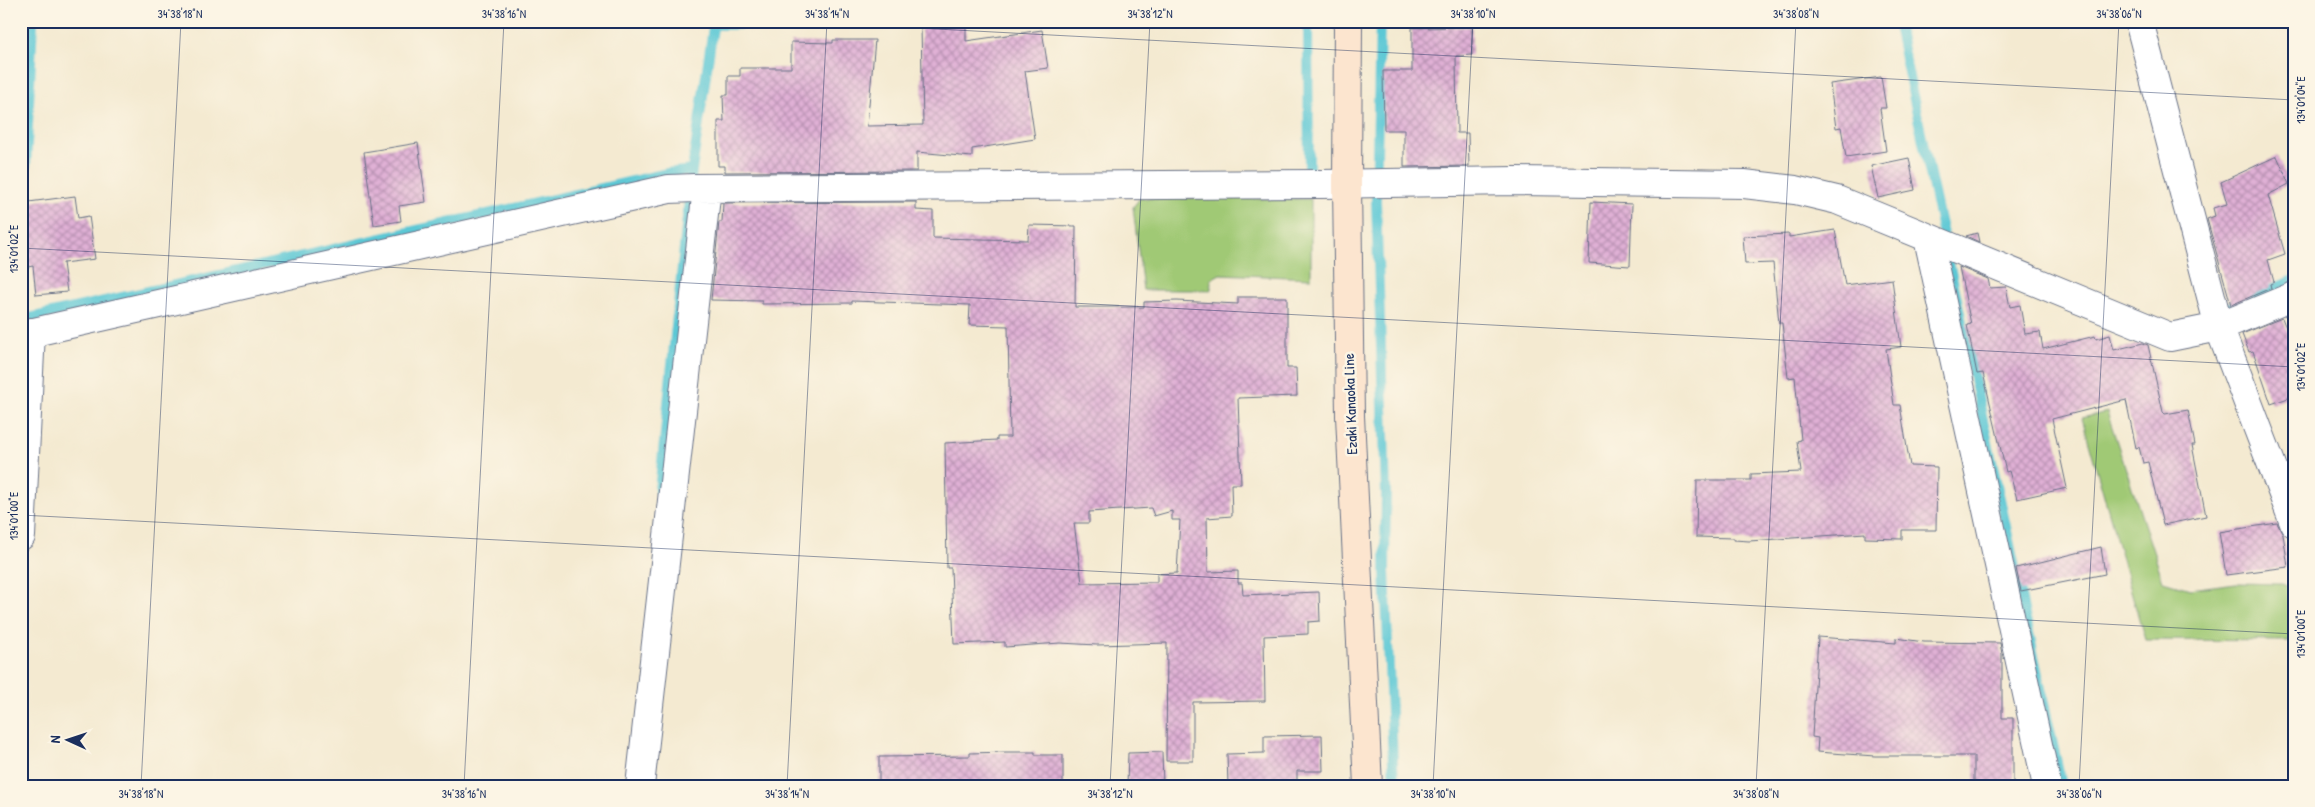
<svg xmlns="http://www.w3.org/2000/svg" width="2315" height="807" font-family="'Patrick Hand',sans-serif">
<defs>
<pattern id="building-cross-hatch" width="8" height="8" patternUnits="userSpaceOnUse" patternTransform="scale(1.25)"><rect width="8" height="8" fill="#e0b0d5"/><path d="M0 0l8 8M0 8l8-8" fill="none" stroke="#b590b0"/></pattern>
</defs>
<rect width="100%" height="100%" fill="#fcf5e5"/>
<filter id="ink" filterUnits="userSpaceOnUse"><feTurbulence type="fractalNoise" baseFrequency=".02" numOctaves="2"/><feDisplacementMap in="SourceGraphic" scale="10" xChannelSelector="R" yChannelSelector="G"/><feConvolveMatrix kernelMatrix="1 2 1 2 8 2 1 2 1" color-interpolation-filters="sRGB"/></filter>
<filter id="wash" filterUnits="userSpaceOnUse"><feTurbulence type="fractalNoise" baseFrequency=".0096" numOctaves="4" result="noise"/><feDisplacementMap in="SourceGraphic" scale="20" xChannelSelector="R" yChannelSelector="G"/><feGaussianBlur stdDeviation="1.12" result="paint"/><feColorMatrix in="noise" values="0 0 0 0 0 0 0 0 0 0 0 0 0 0 0 0 0 1.4 0 .05"/><feComposite in="paint" operator="in"/></filter>
<g filter="url(#wash)">
<rect width="100%" height="100%" fill="#f4ead1"/>
<path fill="#a0c975" stroke="#5e7c6a" d="M 21,21 L 27,21 L 26,44 L 21,44 Z
M 1140,198 L 1311,199 L 1311,278 L 1220,274 L 1211,279 L 1211,290 L 1143,290 L 1133,207 Z
M 2107,412 L 2163,581 L 2190,589 L 2236,583 L 2282,584 L 2294,589 L 2294,641 L 2145,640 L 2082,418 Z"/>
<g fill="none" stroke-linecap="round" stroke-linejoin="round">
<path stroke="#5cc8d5" stroke-width="10" d="M 1308,21 L 1309,176
M 1380,21 L 1376,201 L 1386,493 L 1385,571 L 1394,786
M 1897,21 L 2062,786
M 713,25 L 944,21
M 21,269 L 33,21
M 2228,318 L 2224,309 L 2294,280
M 21,320 L 668,173 L 692,170
M 659,491 L 692,170 L 714,21"/>
</g>
<g id="blocks">
<path fill="url(#building-cross-hatch)" fill-rule="evenodd" d="M 966,25 L 966,41 L 1042,30 L 1048,68 L 1025,71 L 1035,139 L 972,149 L 972,157 L 917,152 L 917,171 L 725,172 L 725,166 L 718,166 L 718,121 L 724,121 L 723,95 L 728,95 L 728,76 L 740,76 L 740,68 L 791,68 L 791,42 L 833,43 L 833,40 L 875,40 L 867,126 L 923,125 L 921,26 Z
M 1472,27 L 1472,55 L 1456,56 L 1457,133 L 1468,133 L 1469,166 L 1404,167 L 1404,130 L 1384,130 L 1383,71 L 1412,71 L 1412,28 Z
M 1881,77 L 1886,108 L 1880,108 L 1886,151 L 1846,157 L 1841,127 L 1836,128 L 1830,84 Z
M 418,143 L 426,202 L 399,206 L 401,221 L 374,225 L 364,152 Z
M 2277,156 L 2289,184 L 2268,195 L 2285,254 L 2268,260 L 2274,282 L 2270,284 L 2271,288 L 2231,305 L 2207,219 L 2215,216 L 2213,208 L 2227,204 L 2221,182 Z
M 1909,158 L 1915,190 L 1878,198 L 1871,166 Z
M 75,196 L 78,218 L 89,216 L 95,259 L 63,263 L 67,292 L 36,295 L 33,266 L 28,267 L 21,203 Z
M 916,202 L 916,210 L 933,211 L 933,238 L 1028,240 L 1029,225 L 1076,226 L 1075,307 L 1144,307 L 1144,302 L 1177,301 L 1238,304 L 1238,297 L 1287,297 L 1287,368 L 1296,368 L 1297,396 L 1238,398 L 1241,484 L 1231,484 L 1232,516 L 1207,518 L 1208,572 L 1238,571 L 1238,583 L 1242,583 L 1243,595 L 1319,592 L 1320,621 L 1308,622 L 1308,634 L 1264,636 L 1265,701 L 1193,702 L 1193,761 L 1166,761 L 1167,643 L 1097,645 L 1060,643 L 1005,647 L 1005,642 L 954,644 L 951,568 L 947,568 L 945,443 L 997,440 L 997,437 L 1010,437 L 1008,326 L 969,325 L 970,305 L 852,301 L 852,303 L 762,304 L 762,301 L 711,300 L 719,222 L 722,222 L 723,203 ZM 1151,508 L 1154,516 L 1172,511 L 1172,520 L 1180,520 L 1177,573 L 1157,574 L 1157,582 L 1082,583 L 1074,523 L 1089,523 L 1089,512 Z
M 1591,202 L 1632,204 L 1630,266 L 1589,263 Z
M 1835,230 L 1845,285 L 1892,279 L 1901,347 L 1886,349 L 1894,405 L 1900,405 L 1910,466 L 1937,467 L 1936,530 L 1902,530 L 1902,539 L 1865,538 L 1865,533 L 1749,541 L 1734,540 L 1734,538 L 1696,537 L 1697,480 L 1751,480 L 1751,474 L 1801,472 L 1797,441 L 1801,440 L 1795,377 L 1788,378 L 1782,323 L 1779,323 L 1773,263 L 1745,264 L 1743,236 L 1789,234 L 1789,237 Z
M 1977,233 L 1979,242 L 1966,236 Z
M 1959,267 L 1988,279 L 1990,288 L 2006,287 L 2010,307 L 2020,305 L 2025,334 L 2040,332 L 2043,349 L 2095,336 L 2096,339 L 2110,335 L 2114,350 L 2143,343 L 2148,345 L 2163,412 L 2165,414 L 2188,410 L 2195,445 L 2192,445 L 2206,516 L 2163,525 L 2148,462 L 2143,463 L 2139,447 L 2136,448 L 2126,400 L 2052,419 L 2067,488 L 2017,499 L 2009,471 L 2006,472 L 1983,373 L 1977,374 L 1967,325 L 1971,324 Z
M 2282,318 L 2289,335 L 2294,335 L 2294,396 L 2271,404 L 2253,351 L 2249,352 L 2242,334 Z
M 2277,523 L 2283,534 L 2288,567 L 2226,575 L 2219,532 Z
M 2101,547 L 2105,574 L 2021,591 L 2016,568 Z
M 1818,637 L 1896,643 L 1896,638 L 1924,642 L 2000,643 L 2002,654 L 2002,718 L 2013,718 L 2013,786 L 1974,786 L 1974,756 L 1875,756 L 1817,752 L 1818,738 L 1812,737 Z
M 1322,735 L 1323,771 L 1297,771 L 1297,786 L 1228,786 L 1227,754 L 1264,753 L 1264,736 Z
M 1005,752 L 1035,752 L 1035,755 L 1063,755 L 1063,784 L 879,786 L 879,757 L 970,756 L 970,753 Z
M 1162,752 L 1163,786 L 1127,786 L 1128,753 Z"/>
</g>
</g>
<g filter="url(#ink)">
<use href="#blocks" fill-opacity="0" stroke="#677086" stroke-width="1"/>
<g fill="none" stroke-linecap="round" stroke-linejoin="round">
<defs>
<path id="minor" d="M 2139,21 L 2219,327 L 2294,523
M 1928,238 L 2047,786
M 21,335 L 669,189 L 695,188 L 1321,184 L 1516,181 L 1744,184 L 1795,190 L 1837,200 L 2170,337 L 2219,327 L 2294,296
M 21,536 L 31,332
M 640,786 L 707,188"/>
<path id="secondary" d="M 1348,21 L 1347,184 L 1350,416 L 1368,786"/>
</defs>
<use href="#minor" stroke="#677086" stroke-width="30"/>
<use href="#secondary" stroke="#677086" stroke-width="30"/>
<use href="#minor" stroke="#fff" stroke-width="28"/>
<use href="#secondary" stroke="#fce5cf" stroke-width="28"/>
</g>
</g>
<path fill="none" stroke="#1b2f5e" stroke-width="1" stroke-opacity="0.45" d="M 783,21 L 2294,100M 21,248 L 2294,367M 21,515 L 2294,634M 21,782 L 85,786M 141,786 L 181,21M 464,786 L 504,21M 787,786 L 827,21M 1110,786 L 1150,21M 1433,786 L 1473,21M 1756,786 L 1796,21M 2079,786 L 2119,21"/>
<g text-anchor="middle" dominant-baseline="central" stroke-width="5" stroke-linejoin="round" paint-order="stroke">
<g font-size="15" fill="#1b2f5e" stroke="#fcf5e5">
<text transform="translate(1350 404) rotate(-92)">Ezaki Kanaoka Line</text>
</g>
</g>
<rect width="2315" height="807" fill="none" stroke="#fcf5e5" stroke-width="55"/>
<g transform="translate(68 740) rotate(273)" stroke="#fcf5e5" stroke-width="4" paint-order="stroke">
<path d="M0-4L9 19L0 12L-9 19Z" fill="#1b2f5e"/>
<text y="-8" font-size="14" font-weight="bold" text-anchor="middle" fill="#1b2f5e">N</text>
</g>
<rect x="28" y="28" width="2260" height="752" fill="none" stroke="#1b2f5e" stroke-width="2"/>
<g font-size="12" text-anchor="middle" fill="#1b2f5e">
<text x="180" y="18">34°38'18"N</text>
<text x="504" y="18">34°38'16"N</text>
<text x="827" y="18">34°38'14"N</text>
<text x="1150" y="18">34°38'12"N</text>
<text x="1473" y="18">34°38'10"N</text>
<text x="1796" y="18">34°38'08"N</text>
<text x="2119" y="18">34°38'06"N</text>
<text transform="translate(2301 100) rotate(-90)" y="4">134°01'04"E</text>
<text transform="translate(14 249) rotate(-90)" y="4">134°01'02"E</text>
<text transform="translate(2301 367) rotate(-90)" y="4">134°01'02"E</text>
<text transform="translate(14 516) rotate(-90)" y="4">134°01'00"E</text>
<text transform="translate(2301 634) rotate(-90)" y="4">134°01'00"E</text>
<text x="141" y="798">34°38'18"N</text>
<text x="464" y="798">34°38'16"N</text>
<text x="787" y="798">34°38'14"N</text>
<text x="1110" y="798">34°38'12"N</text>
<text x="1433" y="798">34°38'10"N</text>
<text x="1756" y="798">34°38'08"N</text>
<text x="2079" y="798">34°38'06"N</text>
</g>
</svg>
